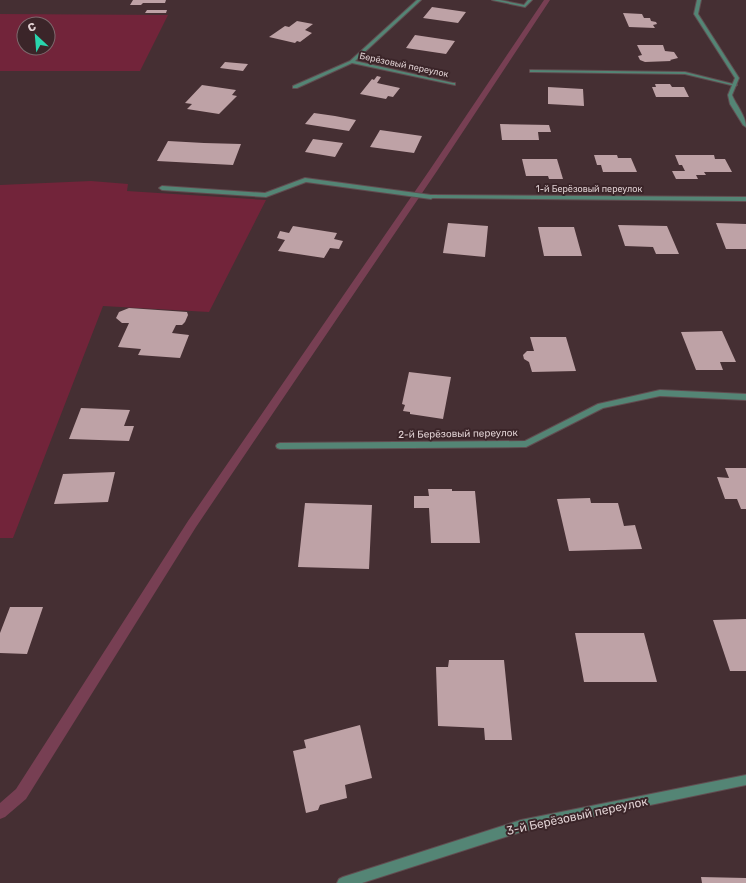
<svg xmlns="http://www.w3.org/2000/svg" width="746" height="883" font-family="Rubik,sans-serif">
<rect width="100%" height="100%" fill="#452f33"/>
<path fill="#72243a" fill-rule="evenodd" d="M 0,14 L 168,15 L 140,71 L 0,71 ZM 24,24 L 48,24 L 48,48 L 24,48 Z
M 91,181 L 128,184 L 127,191 L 266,200 L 209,312 L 103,306 L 13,538 L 0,538 L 0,185 Z"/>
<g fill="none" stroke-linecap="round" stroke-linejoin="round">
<path fill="#773f53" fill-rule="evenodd" d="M 544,0 L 550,0 L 437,171 L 196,527 L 26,799 L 5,817 L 0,819 L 0,803 L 16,789 L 188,521 L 429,171 Z"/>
</g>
<path fill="#bea2a6" d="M 133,0 L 166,0 L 165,3 L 143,3 L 141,5 L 130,5 Z
M 432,7 L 466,12 L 458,23 L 423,18 Z
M 147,10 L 167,10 L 166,13 L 145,13 Z
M 623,13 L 642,14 L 644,18 L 650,18 L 651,21 L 656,22 L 657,24 L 653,25 L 655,28 L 629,27 Z
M 297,21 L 313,24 L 305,30 L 312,33 L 300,42 L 297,41 L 295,43 L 269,37 L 285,26 L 289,27 Z
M 415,35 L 455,41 L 446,54 L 406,48 Z
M 637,45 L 663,45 L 665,51 L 674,52 L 678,58 L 670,60 L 671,61 L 645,62 L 640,60 L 638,56 L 642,55 Z
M 225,62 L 248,64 L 243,71 L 220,68 Z
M 377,76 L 381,77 L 377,83 L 400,88 L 393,97 L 388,96 L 386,99 L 360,94 L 372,79 L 374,80 Z
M 655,84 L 670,84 L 672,87 L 684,87 L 689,97 L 656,97 L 652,87 L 656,87 Z
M 202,85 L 236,90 L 232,95 L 237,96 L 219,114 L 187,109 L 192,104 L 185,103 Z
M 548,87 L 583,89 L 584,106 L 548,104 Z
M 314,113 L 335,116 L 356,120 L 349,131 L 305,124 Z
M 500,124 L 549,125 L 551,132 L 538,132 L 539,140 L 502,140 Z
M 380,130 L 422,136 L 414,153 L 370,147 Z
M 313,139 L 343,143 L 335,157 L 305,152 Z
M 168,141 L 204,143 L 241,144 L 233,165 L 157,161 Z
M 594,155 L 617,155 L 618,158 L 631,158 L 637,172 L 603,172 L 601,165 L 597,165 Z
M 675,155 L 714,155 L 715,159 L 725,159 L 732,172 L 704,172 L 706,175 L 696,175 L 698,179 L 676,179 L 672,171 L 685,171 L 682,165 L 679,165 Z
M 522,159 L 557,159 L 563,179 L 549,179 L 548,176 L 526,176 Z
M 448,223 L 488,226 L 485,257 L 443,253 Z
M 716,223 L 746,224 L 746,249 L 726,249 Z
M 618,225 L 667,226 L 679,254 L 656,254 L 653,247 L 625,246 Z
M 293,226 L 337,233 L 334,239 L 343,241 L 339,249 L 330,248 L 324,258 L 278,251 L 285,240 L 277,238 L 280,231 L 289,233 Z
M 538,227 L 574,227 L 582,256 L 544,256 Z
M 129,308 L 187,312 L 188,315 L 185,322 L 182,325 L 176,325 L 172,333 L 189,335 L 180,358 L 138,355 L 141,349 L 118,347 L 129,323 L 122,323 L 116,318 L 119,312 Z
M 722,331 L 736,362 L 720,362 L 723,370 L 696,370 L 681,332 Z
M 530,337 L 566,337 L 576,371 L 532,372 L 529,362 L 524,359 L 523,355 L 527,351 L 534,351 Z
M 409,372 L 451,377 L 443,419 L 410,414 L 410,412 L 403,411 L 405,405 L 402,404 Z
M 81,408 L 130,410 L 124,426 L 134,426 L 129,441 L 69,439 Z
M 725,468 L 746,468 L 746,509 L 741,509 L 737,499 L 725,499 L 717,477 L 729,478 Z
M 115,472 L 108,502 L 54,504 L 63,474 Z
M 428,489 L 452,489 L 452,491 L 475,491 L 480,543 L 431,543 L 429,508 L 414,508 L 414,496 L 429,496 Z
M 590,498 L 591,503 L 618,503 L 624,526 L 635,525 L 642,549 L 569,551 L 557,499 Z
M 305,503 L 372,505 L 369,569 L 298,567 Z
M 10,607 L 43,607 L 27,654 L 0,653 L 0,633 Z
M 746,619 L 746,671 L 730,671 L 713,620 Z
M 575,633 L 644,633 L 657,682 L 584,682 Z
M 449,660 L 504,660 L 512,740 L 485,740 L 484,728 L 438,726 L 436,667 L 448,667 Z
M 360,725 L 372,778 L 345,785 L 347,798 L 320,805 L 318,810 L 306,813 L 293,751 L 306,748 L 304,740 Z
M 701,877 L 746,878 L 746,883 L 702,883 Z"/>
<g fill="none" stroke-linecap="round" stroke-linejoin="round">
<defs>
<path id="lane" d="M 530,70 L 685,72 L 737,85 L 735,86 L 685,74 L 532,72 L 530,72 Z
M 305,178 L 431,195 L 434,197 L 431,199 L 306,182 L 266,197 L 162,190 L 159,188 L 162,186 L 265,193 Z"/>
<path id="street" d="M 417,0 L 421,0 L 355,61 L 453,83 L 455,83 L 455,85 L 352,63 L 297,88 L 293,88 L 293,86 L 350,61 Z
M 492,0 L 500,0 L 524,5 L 528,0 L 532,0 L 525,7 Z
M 697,0 L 701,0 L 698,14 L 739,78 L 732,95 C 736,105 746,116 746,127 L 743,125 L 730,104 L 728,95 L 735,78 L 694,14 Z
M 431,195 L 746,197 L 746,201 L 429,198 L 429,196 Z
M 660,390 L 746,394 L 746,400 L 660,396 L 603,408 L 526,447 L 280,449 L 277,448 L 276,446 L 277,444 L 280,443 L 525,441 L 598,404 Z
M 746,775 L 746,785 L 521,832 L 362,883 L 337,883 L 339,879 L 343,877 L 521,820 Z"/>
</defs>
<use href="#lane" stroke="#614c50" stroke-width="2"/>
<use href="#street" stroke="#614c50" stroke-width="2"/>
<use href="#lane" fill="#548575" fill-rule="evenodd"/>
<use href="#street" fill="#548575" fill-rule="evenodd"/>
</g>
<g text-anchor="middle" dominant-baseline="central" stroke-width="4" stroke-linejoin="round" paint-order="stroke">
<g font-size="9" fill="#dfd0d2" stroke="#3b2529">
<text transform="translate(404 65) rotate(12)">Берёзовый переулок</text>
<text x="589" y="189">1-й Берёзовый переулок</text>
</g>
<g font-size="10" fill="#dfd0d2" stroke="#3b2529">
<text transform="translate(458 434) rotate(-1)">2-й Берёзовый переулок</text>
</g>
<g font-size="12" fill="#dfd0d2" stroke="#3b2529">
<text transform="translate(577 816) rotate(-12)">3-й Берёзовый переулок</text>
</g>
</g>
<g transform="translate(36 36) rotate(334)"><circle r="19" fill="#3b2529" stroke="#7d696d"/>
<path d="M0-3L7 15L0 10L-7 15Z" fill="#29d5ad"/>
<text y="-6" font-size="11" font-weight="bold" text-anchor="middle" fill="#dfd0d2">С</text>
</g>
</svg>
